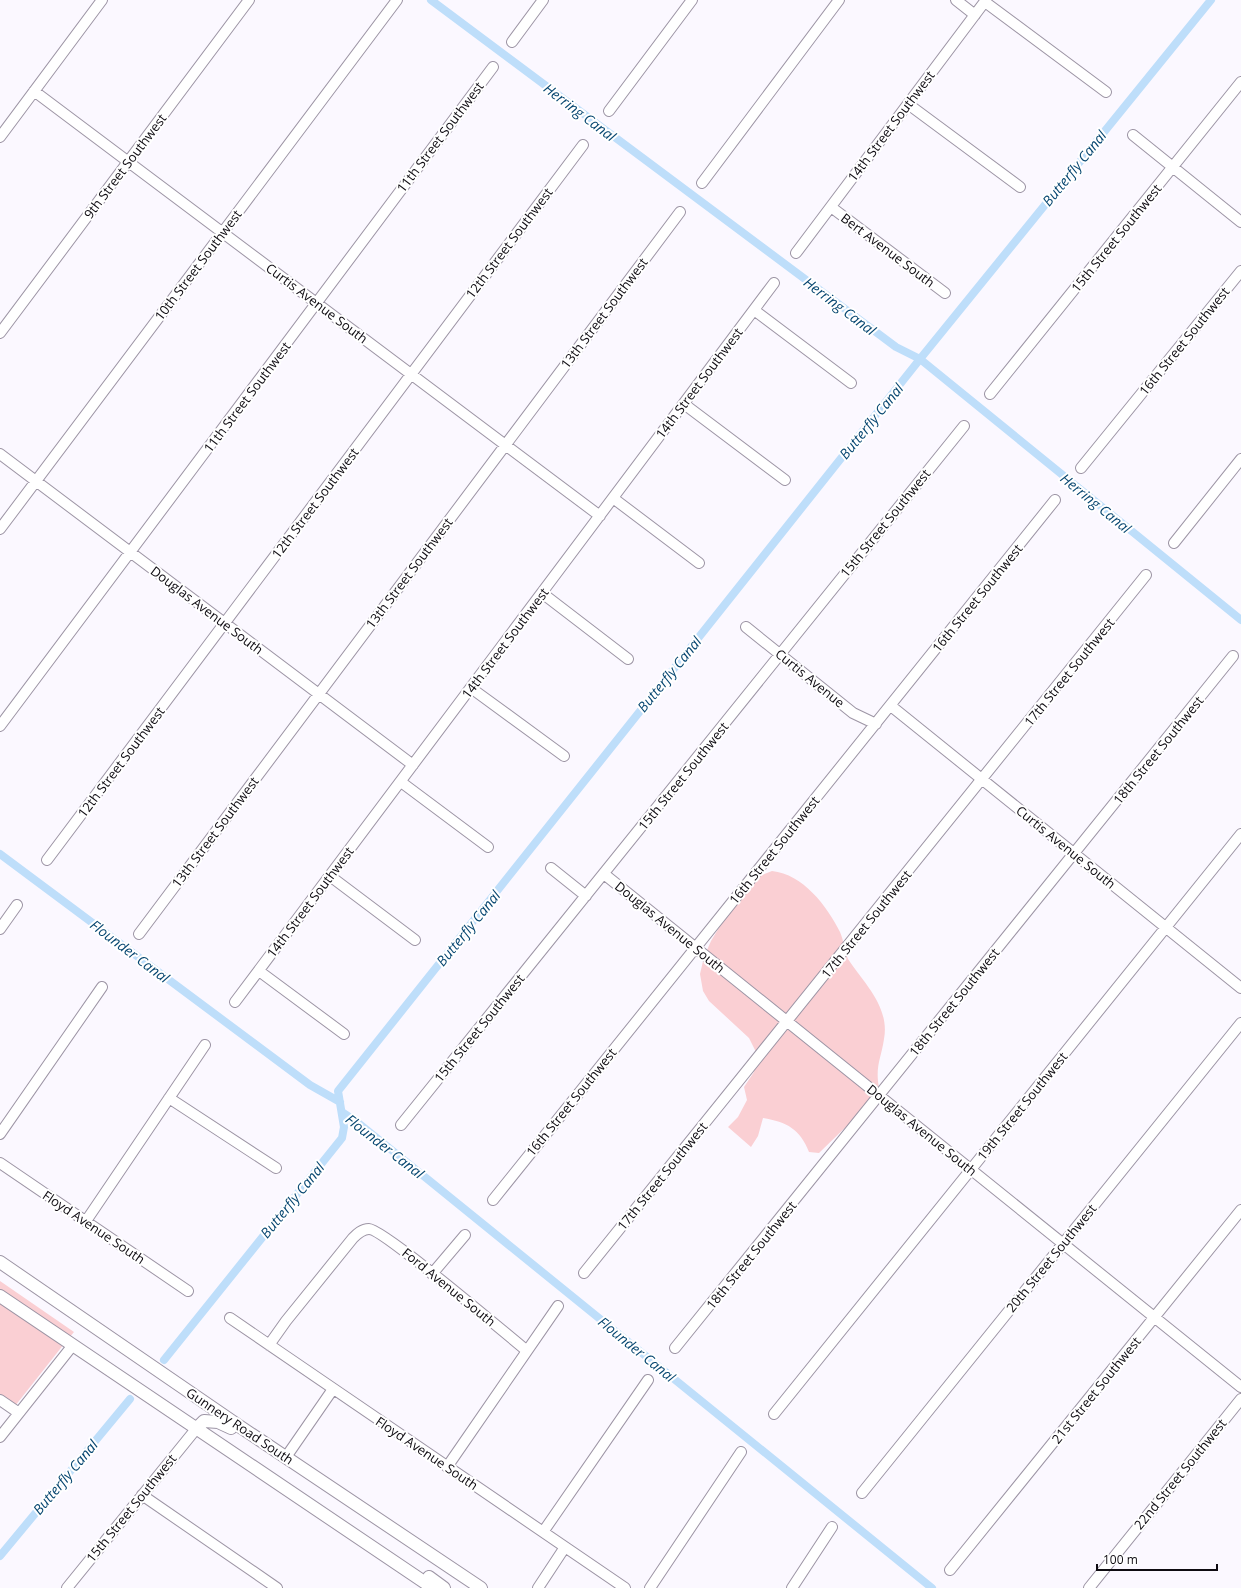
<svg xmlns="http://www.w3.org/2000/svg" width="1241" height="1588" font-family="'Open Sans',sans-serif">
<rect width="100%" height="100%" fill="#fbf8ff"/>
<path fill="#facfd3" d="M 772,871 C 803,874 827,906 840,932 C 844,941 844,950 848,959 C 864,983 890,1007 884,1039 C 881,1059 875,1066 879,1088 L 856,1117 L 819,1153 L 809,1152 C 800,1129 787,1122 763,1118 L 758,1136 L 751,1147 L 728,1127 L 738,1117 L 747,1100 L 744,1087 L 754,1072 L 757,1054 L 749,1038 L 709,1001 L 703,991 L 700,974 L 704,957 L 711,941 L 726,916 L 757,877 Z
M 0,1281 L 74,1332 L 69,1338 L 0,1291 Z
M 0,1301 L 64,1344 L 15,1406 L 0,1395 Z"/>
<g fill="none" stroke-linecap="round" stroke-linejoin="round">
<path stroke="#bedefa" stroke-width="8" d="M 431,0 L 896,347 L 920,359 L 1241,620
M 0,854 L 310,1085 L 340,1102
M 342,1112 L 357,1122 L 932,1588
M 164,1360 L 342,1138 L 344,1127 L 338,1091 L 920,359 L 1211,0
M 0,1556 L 130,1399"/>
<defs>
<path id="minor" d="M 956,0 L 975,15
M 985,2 L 1106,92
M 512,42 L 543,0
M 34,91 L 600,516
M 908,104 L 1020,187
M 609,111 L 692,0
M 1133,135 L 1241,222
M 0,137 L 102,0
M 702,183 L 839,0
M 831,207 L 945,293
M 796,253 L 986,0
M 754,310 L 851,383
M 0,333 L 249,0
M 990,394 L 1241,82
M 684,404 L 785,480
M 0,454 L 413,765
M 1081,468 L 1241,271
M 613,498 L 699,563
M 0,529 L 397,0
M 1174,543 L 1241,459
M 542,593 L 628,659
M 746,627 L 853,713 L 876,724
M 471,688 L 564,756
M 891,706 L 1241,988
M 0,726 L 493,67
M 401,782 L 488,847
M 47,860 L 583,145
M 551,868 L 586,896
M 604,874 L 1241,1387
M 330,876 L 415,940
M 0,929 L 17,905
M 139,934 L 680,212
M 259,971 L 344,1034
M 235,1002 L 774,283
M 169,1098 L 276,1168
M 401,1125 L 964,426
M 0,1134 L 102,987
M 0,1163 L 188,1291
M 493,1200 L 1055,500
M 86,1221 L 205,1045
M 584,1273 L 1146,575
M 432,1274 L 465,1235
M 230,1318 L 625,1588
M 269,1345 L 286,1321 L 353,1238 C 357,1234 362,1229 369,1229 C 383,1229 506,1334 526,1350
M 675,1348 L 1233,656
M 0,1400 L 19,1413
M 774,1414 L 1241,834
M 0,1437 L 73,1345
M 286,1457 L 333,1389
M 447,1467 L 558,1306
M 862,1493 L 1241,1023
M 142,1495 L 277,1588
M 543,1532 L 648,1380
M 950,1570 L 1241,1210
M 67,1588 L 196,1429
M 538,1588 L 565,1547
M 650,1588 L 741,1452
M 792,1588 L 832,1527
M 1089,1588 L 1241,1399"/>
<path id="major" d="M 0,1262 L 239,1426 L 481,1588
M 0,1296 L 433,1588
M 196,1429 L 204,1421 L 218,1422 L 231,1428
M 429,1577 L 444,1588"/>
</defs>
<use href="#minor" stroke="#9d95a5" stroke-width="12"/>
<use href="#major" stroke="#9d95a5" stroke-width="14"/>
<use href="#minor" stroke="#fff" stroke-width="10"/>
<use href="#major" stroke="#fff" stroke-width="12"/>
</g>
<g text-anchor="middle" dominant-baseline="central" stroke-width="4" stroke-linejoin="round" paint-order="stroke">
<g font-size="13" fill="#0e0b11" stroke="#fff">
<text transform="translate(891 126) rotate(-53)">14th Street Southwest</text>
<text transform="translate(440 137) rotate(-53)">11th Street Southwest</text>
<text transform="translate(125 166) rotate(-53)">9th Street Southwest</text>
<text transform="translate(1116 238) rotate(-51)">15th Street Southwest</text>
<text transform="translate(509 243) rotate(-53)">12th Street Southwest</text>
<text transform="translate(888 250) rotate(37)">Bert Avenue South</text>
<text transform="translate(198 265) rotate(-53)">10th Street Southwest</text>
<text transform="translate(317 303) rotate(37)">Curtis Avenue South</text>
<text transform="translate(604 313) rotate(-53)">13th Street Southwest</text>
<text transform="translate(1184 341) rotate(-51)">16th Street Southwest</text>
<text transform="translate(699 383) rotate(-53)">14th Street Southwest</text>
<text transform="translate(247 397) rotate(-53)">11th Street Southwest</text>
<text transform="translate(315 503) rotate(-53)">12th Street Southwest</text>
<text transform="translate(885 523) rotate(-51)">15th Street Southwest</text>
<text transform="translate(409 573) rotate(-53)">13th Street Southwest</text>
<text transform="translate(977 598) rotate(-51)">16th Street Southwest</text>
<text transform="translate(207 610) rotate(37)">Douglas Avenue South</text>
<text transform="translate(505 643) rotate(-53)">14th Street Southwest</text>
<text transform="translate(1069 672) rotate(-51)">17th Street Southwest</text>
<text transform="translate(810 678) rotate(39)">Curtis Avenue</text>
<text transform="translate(1158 750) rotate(-51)">18th Street Southwest</text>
<text transform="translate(121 762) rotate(-53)">12th Street Southwest</text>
<text transform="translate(683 776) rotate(-51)">15th Street Southwest</text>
<text transform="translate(215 832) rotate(-53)">13th Street Southwest</text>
<text transform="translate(1066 847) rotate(39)">Curtis Avenue South</text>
<text transform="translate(774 850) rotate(-51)">16th Street Southwest</text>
<text transform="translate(310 902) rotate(-53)">14th Street Southwest</text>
<text transform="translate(866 924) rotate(-51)">17th Street Southwest</text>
<text transform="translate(670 927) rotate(39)">Douglas Avenue South</text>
<text transform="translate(954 1002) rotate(-51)">18th Street Southwest</text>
<text transform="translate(479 1028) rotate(-51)">15th Street Southwest</text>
<text transform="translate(571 1102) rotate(-51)">16th Street Southwest</text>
<text transform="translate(1022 1106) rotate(-51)">19th Street Southwest</text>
<text transform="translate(922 1130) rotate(39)">Douglas Avenue South</text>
<text transform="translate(662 1176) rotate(-51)">17th Street Southwest</text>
<text transform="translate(94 1227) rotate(34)">Floyd Avenue South</text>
<text transform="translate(751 1255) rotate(-51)">18th Street Southwest</text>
<text transform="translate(1051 1258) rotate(-51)">20th Street Southwest</text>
<text transform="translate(449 1287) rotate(39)">Ford Avenue South</text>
<text transform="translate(1096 1390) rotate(-51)">21st Street Southwest</text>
<text transform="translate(240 1426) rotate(34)">Gunnery Road South</text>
<text transform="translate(427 1453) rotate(34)">Floyd Avenue South</text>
<text transform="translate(1180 1474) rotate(-51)">22nd Street Southwest</text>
<text transform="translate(131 1508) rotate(-51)">15th Street Southwest</text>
</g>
<g font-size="14" font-style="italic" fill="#064670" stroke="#fff">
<text transform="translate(580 112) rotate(37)">Herring Canal</text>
<text transform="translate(1074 168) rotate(-51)">Butterfly Canal</text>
<text transform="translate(840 306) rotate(37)">Herring Canal</text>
<text transform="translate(871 421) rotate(-51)">Butterfly Canal</text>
<text transform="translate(1096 503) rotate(39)">Herring Canal</text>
<text transform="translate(669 674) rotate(-51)">Butterfly Canal</text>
<text transform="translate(468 928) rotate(-51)">Butterfly Canal</text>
<text transform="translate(130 951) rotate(37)">Flounder Canal</text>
<text transform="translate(385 1146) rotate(38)">Flounder Canal</text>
<text transform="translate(292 1200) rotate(-51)">Butterfly Canal</text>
<text transform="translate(637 1349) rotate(39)">Flounder Canal</text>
<text transform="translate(65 1477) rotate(-50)">Butterfly Canal</text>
</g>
</g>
<path d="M1097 1564v6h120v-6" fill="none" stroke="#0e0b11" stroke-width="2"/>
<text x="1103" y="1564" font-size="12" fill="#0e0b11" stroke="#ffffff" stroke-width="3" paint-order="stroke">100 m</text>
</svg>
